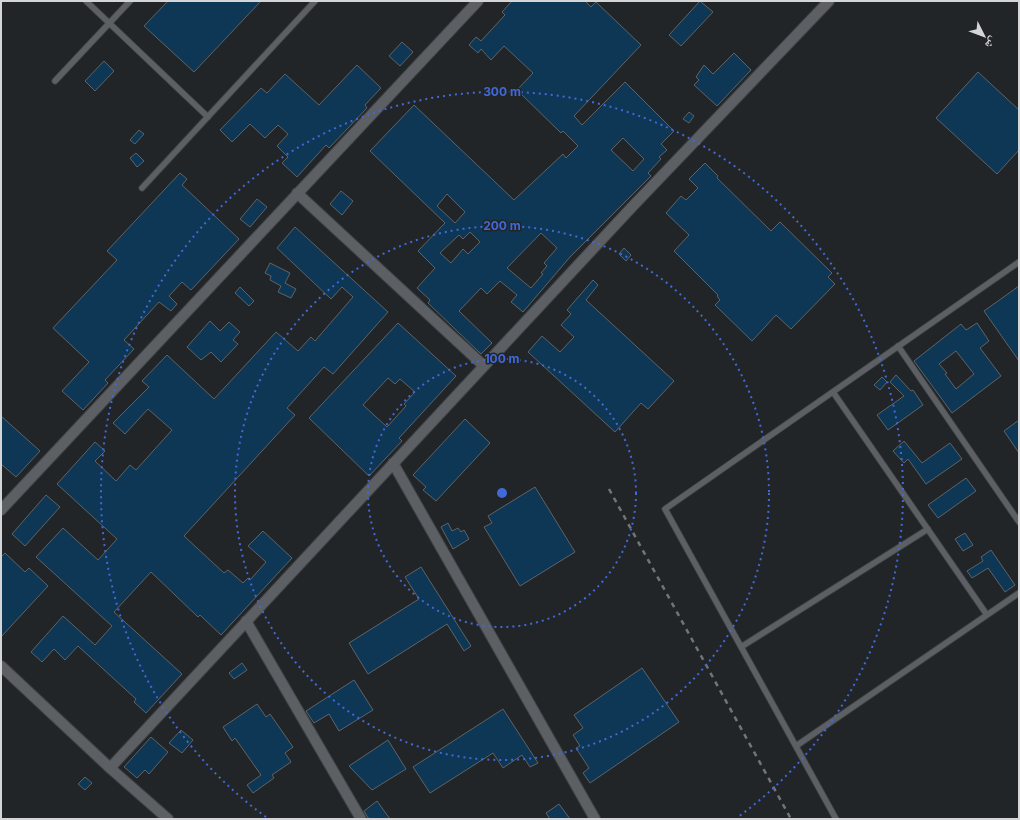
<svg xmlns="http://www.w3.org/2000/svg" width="1020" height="820" font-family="Inter,'Noto Naskh Arabic',sans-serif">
<rect width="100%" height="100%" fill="#222528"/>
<path fill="#0e3755" stroke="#5f6366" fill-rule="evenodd" d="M 168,1 L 261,1 L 194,72 L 144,26 Z
M 512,1 L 585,1 L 591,7 L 596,2 L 641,45 L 574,116 L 582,125 L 625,82 L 674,131 L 661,144 L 667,150 L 659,157 L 661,159 L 648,173 L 651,176 L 570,257 L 523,312 L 511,302 L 517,295 L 500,281 L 487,294 L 481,288 L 459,311 L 492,343 L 481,354 L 428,303 L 430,300 L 417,288 L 435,268 L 418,251 L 445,223 L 370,151 L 414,105 L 514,200 L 563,154 L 566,158 L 578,146 L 563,131 L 561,133 L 517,90 L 533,73 L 504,46 L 491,60 L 481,49 L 478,53 L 469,45 L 476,37 L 481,41 L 505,15 L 502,12 ZM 623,138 L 644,159 L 633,171 L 611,150 ZM 447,194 L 465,212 L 455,223 L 437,206 ZM 470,232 L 480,242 L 468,254 L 463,249 L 451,263 L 440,253 L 459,235 L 463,239 ZM 541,233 L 557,248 L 544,263 L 547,266 L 541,273 L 543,274 L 531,288 L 507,268 Z
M 700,1 L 713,12 L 681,46 L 669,35 Z
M 402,42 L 413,52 L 400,66 L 389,56 Z
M 734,53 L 751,70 L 717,106 L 694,85 L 699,80 L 696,77 L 704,65 L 713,74 Z
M 104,61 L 114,71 L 95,91 L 85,81 Z
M 357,65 L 381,88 L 365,105 L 367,108 L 329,148 L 326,145 L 297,177 L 282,163 L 288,157 L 277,146 L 288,134 L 278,125 L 265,138 L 250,124 L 232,142 L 220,130 L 261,88 L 267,93 L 285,74 L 319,105 Z
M 978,72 L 1019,110 L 1019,150 L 997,174 L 936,118 Z
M 689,112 L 694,116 L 689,123 L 683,119 Z
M 139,130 L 144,134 L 135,144 L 130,140 Z
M 136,153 L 144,161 L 137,167 L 130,158 Z
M 705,163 L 718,176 L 717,178 L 771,231 L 780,222 L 832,273 L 828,277 L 835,284 L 791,329 L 776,315 L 752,341 L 715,305 L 720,300 L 717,296 L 718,295 L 674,251 L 689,235 L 666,213 L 681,196 L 686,200 L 698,188 L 689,179 Z
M 180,173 L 187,179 L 182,185 L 239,239 L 191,290 L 182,282 L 169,296 L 177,304 L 171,311 L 159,302 L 124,340 L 134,349 L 105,380 L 108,383 L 83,410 L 62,391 L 89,362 L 53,328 L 117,260 L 107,251 Z
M 341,191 L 353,201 L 342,215 L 330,204 Z
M 257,199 L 267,207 L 250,227 L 240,219 Z
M 295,227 L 388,312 L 333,374 L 324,367 L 287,408 L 295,415 L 184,536 L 224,573 L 228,570 L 243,583 L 248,578 L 250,580 L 266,562 L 248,546 L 263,531 L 292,558 L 221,635 L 200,615 L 198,617 L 151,572 L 114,612 L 182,674 L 146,713 L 134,702 L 136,699 L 78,646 L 65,660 L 54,649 L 42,662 L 31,652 L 63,616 L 95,645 L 112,626 L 36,557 L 63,528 L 98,560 L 117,539 L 57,484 L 95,442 L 105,451 L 95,461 L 116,481 L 130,465 L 136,470 L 172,430 L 148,409 L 125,434 L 113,423 L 149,387 L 142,381 L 167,355 L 214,399 L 276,332 L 298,351 L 311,337 L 315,341 L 353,297 L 342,287 L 331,299 L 277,248 Z
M 624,248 L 631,255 L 626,261 L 619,254 Z
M 270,263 L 290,273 L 285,283 L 296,289 L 291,298 L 278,292 L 281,286 L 270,280 L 271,276 L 265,273 Z
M 593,280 L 598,285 L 586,300 L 674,381 L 648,409 L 641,403 L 615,432 L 528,352 L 542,336 L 560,352 L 574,337 L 561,325 L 571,314 L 567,310 Z
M 1019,286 L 1019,361 L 984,311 Z
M 240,287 L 254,301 L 249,306 L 235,293 Z
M 210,321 L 220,331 L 229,322 L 240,332 L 233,340 L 238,344 L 221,362 L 211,352 L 201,360 L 187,347 Z
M 398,323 L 456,376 L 399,438 L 402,441 L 369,476 L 309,418 ZM 388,378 L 395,384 L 400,379 L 415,392 L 404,404 L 406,406 L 387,427 L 363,405 Z
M 977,323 L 989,341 L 980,348 L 1001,376 L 952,413 L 914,361 L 961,324 L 966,330 ZM 956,351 L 974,374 L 956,389 L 945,374 L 947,373 L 939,364 Z
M 896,375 L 911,391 L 913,390 L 923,405 L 888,430 L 877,415 L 904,396 L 890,382 Z
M 882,377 L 887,382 L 880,390 L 874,385 Z
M 1,416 L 40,451 L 16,477 L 1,464 Z
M 465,419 L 490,443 L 436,501 L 423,490 L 426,487 L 413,475 Z
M 1019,420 L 1019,453 L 1004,431 Z
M 904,441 L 922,463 L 950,443 L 962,459 L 926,484 L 908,459 L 904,463 L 893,451 Z
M 966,478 L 976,491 L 938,518 L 928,505 Z
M 535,487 L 575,552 L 520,586 L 484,527 L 492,523 L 488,516 Z
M 46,495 L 60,507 L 25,546 L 12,534 Z
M 448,523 L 452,531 L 458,528 L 461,532 L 464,530 L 469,539 L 453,549 L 441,527 Z
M 965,533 L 973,545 L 963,551 L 955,539 Z
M 991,550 L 1015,585 L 1005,592 L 988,568 L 972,578 L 967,571 L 983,561 L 981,557 Z
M 5,553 L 25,572 L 29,568 L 48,586 L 1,637 L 1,557 Z
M 421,567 L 471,646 L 464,651 L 447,624 L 368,674 L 349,643 L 419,599 L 405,577 Z
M 242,663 L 247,670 L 234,679 L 229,673 Z
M 642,668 L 679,722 L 590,783 L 583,773 L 589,768 L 576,748 L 580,746 L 573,735 L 583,728 L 574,715 Z
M 354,680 L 373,710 L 339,731 L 329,714 L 314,723 L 306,711 Z
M 257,704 L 266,717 L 270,714 L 293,747 L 285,753 L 291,762 L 272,775 L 274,778 L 253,793 L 247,785 L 261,775 L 235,738 L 232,741 L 223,727 Z
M 503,709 L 538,763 L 530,767 L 522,755 L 503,768 L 493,753 L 430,793 L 413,767 Z
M 181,730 L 193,740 L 182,753 L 169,743 Z
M 151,737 L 168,752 L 149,774 L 145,770 L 137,778 L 124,767 Z
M 388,740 L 406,769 L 372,790 L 349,766 Z
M 85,777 L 92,783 L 85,790 L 78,784 Z
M 377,801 L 390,819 L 369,819 L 367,816 L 364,811 Z
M 559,804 L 570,819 L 550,819 L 546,813 Z"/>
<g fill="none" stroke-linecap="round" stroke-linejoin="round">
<defs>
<path id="service" d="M 86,1 L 208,117
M 55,81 L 130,1
M 142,188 L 315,1
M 898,346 L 1019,522
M 833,392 L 987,615
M 741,647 L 928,529
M 796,746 L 1019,593
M 836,819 L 665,509 L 1019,262"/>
<path id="minor" d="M 297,193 L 484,366
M 393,463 L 595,819
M 1,510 L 478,1
M 246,621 L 361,819
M 1,666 L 110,768 L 168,819
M 110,768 L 632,207 L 829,1"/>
</defs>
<use href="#service" stroke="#3f4244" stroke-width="7"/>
<use href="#minor" stroke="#3f4244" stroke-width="12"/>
<use href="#service" stroke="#5c5f63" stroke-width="5.5"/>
<use href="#minor" stroke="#5c5f63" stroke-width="10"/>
<path stroke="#727477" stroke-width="2.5" stroke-dasharray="5 5" stroke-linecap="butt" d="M 609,489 L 791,819"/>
</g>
<g fill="none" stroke="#4169d8" stroke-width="2" stroke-dasharray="2 4">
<circle cx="502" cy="493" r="134"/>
<circle cx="502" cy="493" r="267"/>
<path d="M266 817A401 401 0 1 1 738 817"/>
</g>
<circle cx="502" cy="493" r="6" fill="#4169d8" stroke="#222528" stroke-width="2"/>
<g font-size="12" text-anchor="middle" font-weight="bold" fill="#4169d8" stroke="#222528" stroke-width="3" stroke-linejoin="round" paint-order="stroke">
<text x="502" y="96">300 m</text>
<text x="502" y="230">200 m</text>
<text x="502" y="363">100 m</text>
</g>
<rect width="1020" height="820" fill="none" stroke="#d3d5d7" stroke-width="4"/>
<g transform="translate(984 36) rotate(132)" stroke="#222528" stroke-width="3" paint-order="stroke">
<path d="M0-3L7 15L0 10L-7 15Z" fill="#d3d5d7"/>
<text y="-6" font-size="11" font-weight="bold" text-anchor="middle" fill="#d3d5d7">ش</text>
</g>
</svg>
